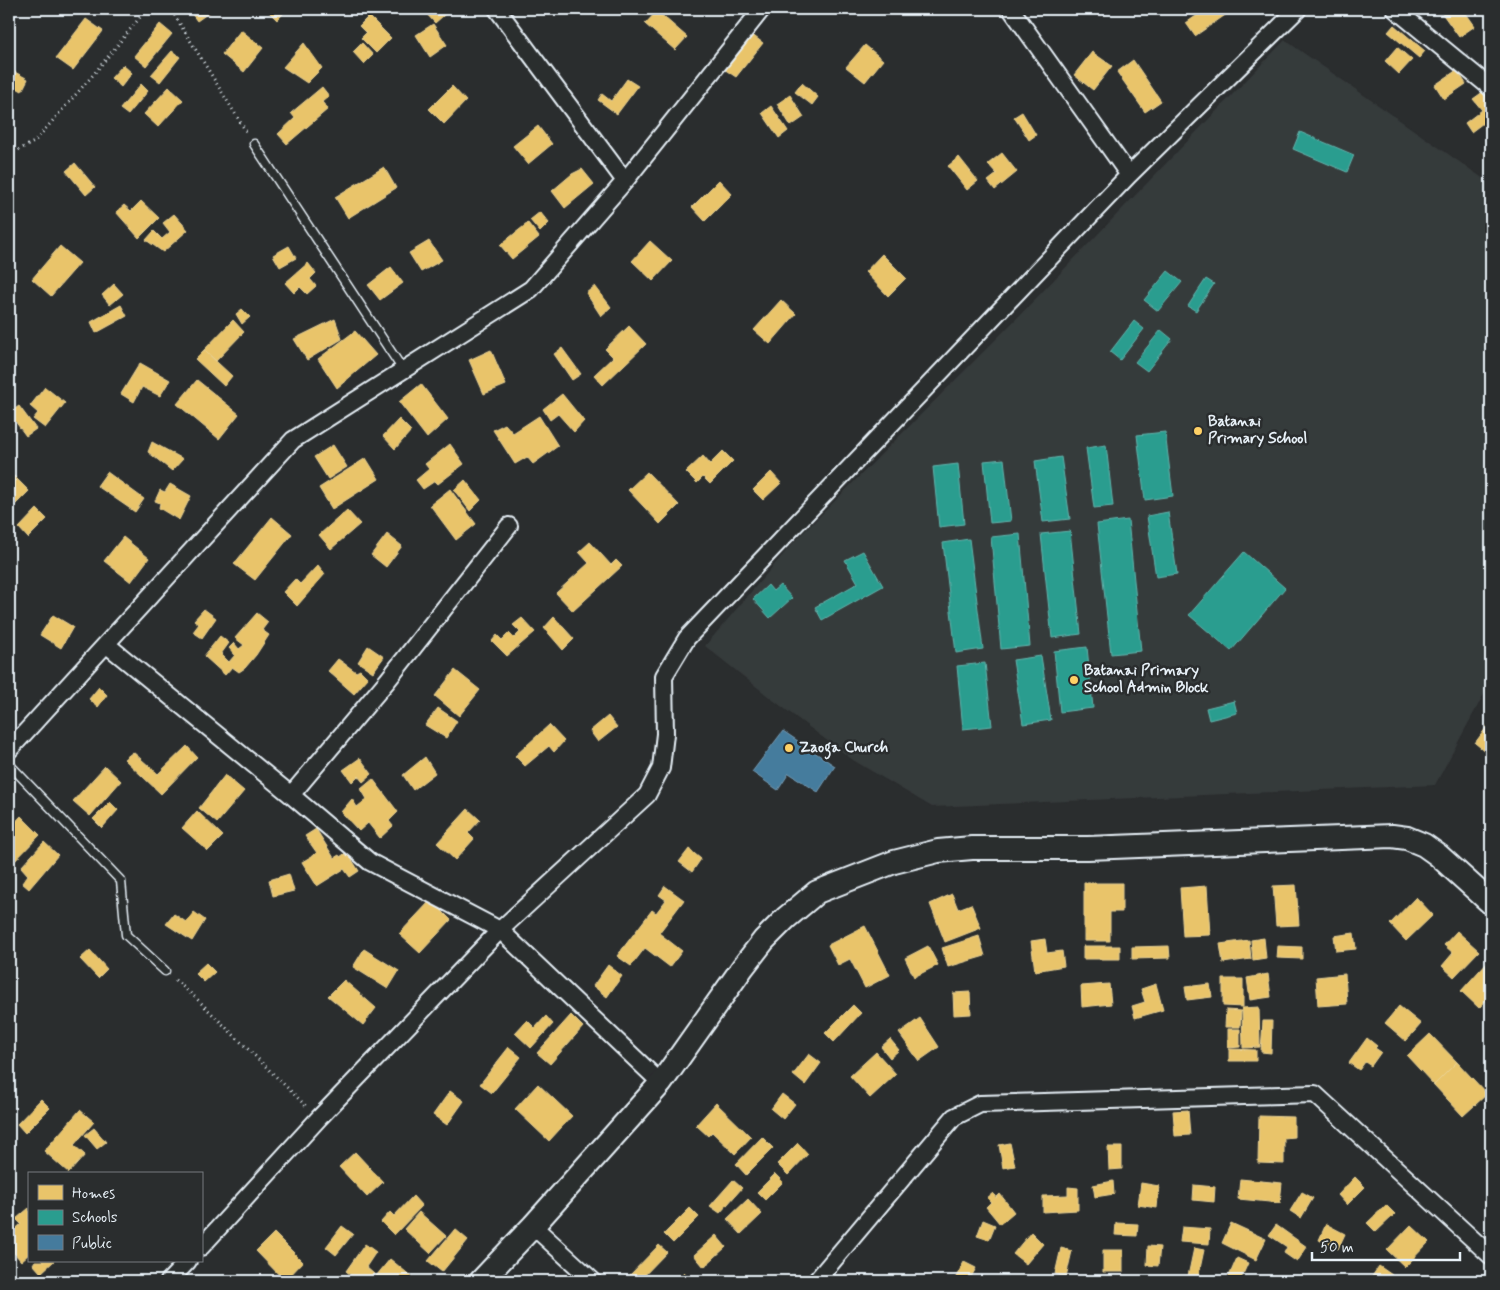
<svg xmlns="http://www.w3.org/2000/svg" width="1500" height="1290" font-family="Mynerve,sans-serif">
<rect width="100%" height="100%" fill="#2a2d2e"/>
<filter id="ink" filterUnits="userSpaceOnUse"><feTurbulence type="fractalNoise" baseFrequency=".02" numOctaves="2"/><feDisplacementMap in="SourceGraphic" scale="10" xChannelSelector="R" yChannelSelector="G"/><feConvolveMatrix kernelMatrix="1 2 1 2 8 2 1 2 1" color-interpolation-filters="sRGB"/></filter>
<g filter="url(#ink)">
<path fill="#363a3b" d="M 1285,40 L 1491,184 L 1491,681 L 1435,785 L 932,807 L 853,760 L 773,700 L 705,646 L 792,544 L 1018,317 Z"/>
<path fill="#e9c46a" stroke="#e9d295" d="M 190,9 L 214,9 L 197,21 L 189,10 Z
M 272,9 L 288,9 L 277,20 L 269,12 Z
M 422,9 L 451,9 L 435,23 Z
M 1206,9 L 1234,9 L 1195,36 L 1186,23 Z
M 1439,9 L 1463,9 L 1475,26 L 1459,37 Z
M 657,11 L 687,37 L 675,50 L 645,24 Z
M 369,16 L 391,38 L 376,53 L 361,38 L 366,33 L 359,26 Z
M 86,19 L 103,31 L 73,70 L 56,58 Z
M 160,24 L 172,34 L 146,66 L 134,56 Z
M 433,24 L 447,45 L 430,57 L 416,35 Z
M 1394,25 L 1425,51 L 1419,58 L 1388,32 Z
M 241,30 L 263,48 L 244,72 L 222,54 Z
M 751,34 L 763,43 L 736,77 L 724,69 Z
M 304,43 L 322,68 L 307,83 L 283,67 Z
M 362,43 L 373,55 L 364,64 L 353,52 Z
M 865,45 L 883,60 L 865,82 L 846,67 Z
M 1397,47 L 1412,60 L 1399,74 L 1385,61 Z
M 172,51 L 180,57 L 160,82 L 151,75 Z
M 1092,52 L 1112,66 L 1093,90 L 1074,75 Z
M 1133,60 L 1161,101 L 1145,112 L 1117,72 Z
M 123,65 L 132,73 L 121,87 L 111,78 Z
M 9,69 L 28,79 L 22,91 L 13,86 L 9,95 Z
M 1457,70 L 1466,84 L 1444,99 L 1435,85 Z
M 627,79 L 638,86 L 617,114 L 598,100 L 602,94 L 611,101 Z
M 802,83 L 818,97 L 812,105 L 795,92 Z
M 141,84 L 148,91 L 128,115 L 120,109 Z
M 452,86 L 466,101 L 444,124 L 429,109 Z
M 169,87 L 183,100 L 158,127 L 144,114 Z
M 322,87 L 329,96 L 322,102 L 328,109 L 287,144 L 278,134 L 295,118 L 291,113 Z
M 1487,89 L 1491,95 L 1491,117 L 1471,132 L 1465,123 L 1482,110 L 1473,99 Z
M 790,95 L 804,117 L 791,126 L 777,104 Z
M 771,106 L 788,131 L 779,138 L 762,113 Z
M 1022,112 L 1036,135 L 1029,140 L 1014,117 Z
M 538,126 L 552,144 L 528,164 L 513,146 Z
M 1002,153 L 1017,172 L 995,190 L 988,181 L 997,174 L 988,164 Z
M 959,157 L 978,181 L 967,190 L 948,166 Z
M 75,163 L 95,187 L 86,195 L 66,171 Z
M 384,167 L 396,188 L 348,218 L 335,197 Z
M 582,169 L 594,184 L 565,208 L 552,191 L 572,174 Z
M 719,180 L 732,194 L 705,221 L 692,207 Z
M 141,201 L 159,218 L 139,238 L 116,212 L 124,205 L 131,211 Z
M 540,212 L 549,223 L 540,232 L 530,220 Z
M 174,214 L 188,230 L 163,252 L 146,240 L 154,231 L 162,239 L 170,232 L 163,223 Z
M 528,223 L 539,237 L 512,259 L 500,245 Z
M 429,241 L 442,260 L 421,272 L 409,253 Z
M 650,241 L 672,261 L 653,281 L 632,261 Z
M 60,246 L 80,263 L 51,296 L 32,279 Z
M 289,246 L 296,258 L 280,267 L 273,255 Z
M 882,254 L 906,278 L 888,296 L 865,272 Z
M 308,263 L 316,273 L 310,279 L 316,286 L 307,294 L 300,287 L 294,293 L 285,283 Z
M 391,267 L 403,283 L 380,300 L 368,285 Z
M 114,284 L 123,294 L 110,305 L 102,295 Z
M 595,286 L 611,307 L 601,316 L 586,293 Z
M 781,300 L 796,314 L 770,344 L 754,330 Z
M 121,305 L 127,316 L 96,333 L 91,322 Z
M 242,309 L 250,317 L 242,324 L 236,314 Z
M 335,319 L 342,339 L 307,360 L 294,339 Z
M 233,320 L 244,332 L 216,361 L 204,350 Z
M 629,326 L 646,344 L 603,385 L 594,375 L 613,357 L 605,349 Z
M 355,331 L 376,355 L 337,388 L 318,359 Z
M 562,348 L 581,374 L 572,380 L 554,354 Z
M 204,350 L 232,376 L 224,386 L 195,359 Z
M 491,350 L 506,385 L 484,394 L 469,360 Z
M 140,363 L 170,380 L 160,396 L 142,387 L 134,402 L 121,394 Z
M 197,380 L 239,414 L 219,439 L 177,404 Z
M 421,384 L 448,419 L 427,438 L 399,402 Z
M 45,387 L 65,403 L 45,428 L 33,419 L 38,413 L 30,406 Z
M 562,394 L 584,421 L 574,432 L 558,414 L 550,420 L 543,409 Z
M 19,406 L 36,429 L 26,436 L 9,413 Z
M 539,416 L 558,446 L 533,464 L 527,457 L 515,464 L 493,430 L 505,424 L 513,433 Z
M 399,419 L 411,431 L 395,449 L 383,436 Z
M 152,442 L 183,459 L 172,471 L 148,452 Z
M 450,444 L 464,464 L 438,484 L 435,481 L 423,489 L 416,480 L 429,469 L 425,464 Z
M 333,445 L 347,467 L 328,479 L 314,457 Z
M 723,451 L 733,461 L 710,484 L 703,477 L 697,483 L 686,472 L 703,456 L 710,464 Z
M 366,458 L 379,479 L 332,509 L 319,488 Z
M 107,472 L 144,499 L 135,512 L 97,486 Z
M 647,472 L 679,505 L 660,524 L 628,490 Z
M 771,472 L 781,483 L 763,500 L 753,490 Z
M 13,475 L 29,491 L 9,511 L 9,479 Z
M 465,480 L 481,500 L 470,511 L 454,490 Z
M 170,484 L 191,496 L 179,520 L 159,508 L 160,503 L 155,501 L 160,490 L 165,492 Z
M 450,489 L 476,524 L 456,540 L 430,505 Z
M 37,509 L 47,519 L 28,538 L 19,528 Z
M 347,510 L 360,524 L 331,549 L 319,535 Z
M 272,517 L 292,534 L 255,580 L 234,564 Z
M 387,534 L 402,546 L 386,567 L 371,555 Z
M 123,537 L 149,558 L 131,582 L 104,561 Z
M 590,542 L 611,565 L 616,560 L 622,566 L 573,611 L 556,593 L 589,563 L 579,552 Z
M 318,565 L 325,574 L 297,606 L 283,592 L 295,579 L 300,584 Z
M 204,609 L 216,618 L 202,638 L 193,632 L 199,624 L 194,620 Z
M 257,613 L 268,622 L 262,630 L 269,635 L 256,655 L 245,668 L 239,672 L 232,667 L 225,675 L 204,656 L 220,636 L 229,643 L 221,654 L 229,662 L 235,655 L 229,648 L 234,643 L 239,649 L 244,645 L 235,638 Z
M 53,615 L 73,627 L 61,648 L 40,635 Z
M 554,617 L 574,639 L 563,650 L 544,628 Z
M 522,618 L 535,632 L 507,656 L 492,641 L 497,635 L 502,640 L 509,633 L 514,638 L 520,632 L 513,625 Z
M 368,646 L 384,657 L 373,672 L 358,662 Z
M 338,659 L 356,672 L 360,670 L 368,678 L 354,694 L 328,671 Z
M 455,670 L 480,690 L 459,716 L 435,696 Z
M 99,687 L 107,695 L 98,707 L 89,699 Z
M 438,708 L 457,721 L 446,738 L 425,725 Z
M 608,716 L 617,727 L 598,742 L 590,731 Z
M 1489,724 L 1491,726 L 1491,756 L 1475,743 Z
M 549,725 L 564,741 L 554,752 L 549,746 L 525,766 L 515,756 Z
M 187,746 L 197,757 L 161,794 L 124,759 L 133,752 L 158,774 Z
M 425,757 L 435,773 L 413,790 L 403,775 Z
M 360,758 L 372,774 L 363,782 L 358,776 L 352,782 L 343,770 Z
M 105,766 L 121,781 L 90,816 L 73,801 Z
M 225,775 L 244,791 L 217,823 L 199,808 Z
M 373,779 L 398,812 L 389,821 L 393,826 L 380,838 L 368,823 L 359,831 L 341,812 L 352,799 L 357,807 L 367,799 L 361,789 Z
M 110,802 L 118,810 L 102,828 L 93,819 Z
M 468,809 L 480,820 L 468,833 L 474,839 L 455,860 L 437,843 Z
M 197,811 L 223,836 L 208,851 L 182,828 Z
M 21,816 L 40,835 L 9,867 L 9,829 Z
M 316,829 L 334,858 L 339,855 L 340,857 L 347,852 L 359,871 L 350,877 L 344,869 L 317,886 L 302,862 L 317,853 L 305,836 Z
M 44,842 L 58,855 L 29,889 L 22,883 L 28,875 L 21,867 Z
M 689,849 L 701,859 L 692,872 L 679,862 Z
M 289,874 L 294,891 L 273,896 L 269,880 Z
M 1084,883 L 1122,883 L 1122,912 L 1110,912 L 1110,941 L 1084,941 Z
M 1296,885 L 1299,925 L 1276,926 L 1273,886 Z
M 665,886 L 684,900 L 659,933 L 682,951 L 670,967 L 645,948 L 631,966 L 617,956 L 652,910 L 656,913 L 666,900 L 659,895 Z
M 1207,886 L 1210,935 L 1183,936 L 1180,888 Z
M 952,894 L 958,909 L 971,904 L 981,928 L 945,942 L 930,904 Z
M 1416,897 L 1433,915 L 1406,941 L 1390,924 Z
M 431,900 L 451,920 L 420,953 L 399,934 Z
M 194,912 L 205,920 L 192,941 L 166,924 L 174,914 L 186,922 Z
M 865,926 L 890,975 L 865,988 L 850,959 L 838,965 L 828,945 Z
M 1457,931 L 1479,951 L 1454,977 L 1442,966 L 1453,953 L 1444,945 Z
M 1354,933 L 1356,949 L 1336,951 L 1334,936 Z
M 979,936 L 985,956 L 948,967 L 942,948 Z
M 1264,938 L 1266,958 L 1253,960 L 1251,940 Z
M 1045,939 L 1047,953 L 1062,951 L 1064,966 L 1035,971 L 1031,941 Z
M 1249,940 L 1251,959 L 1223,963 L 1220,944 Z
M 928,946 L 938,965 L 914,977 L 905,958 Z
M 1083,946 L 1120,946 L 1120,959 L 1083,959 Z
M 1169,946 L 1170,958 L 1132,959 L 1132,947 Z
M 1278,946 L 1302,947 L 1302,959 L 1277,958 Z
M 364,949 L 399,971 L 388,989 L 353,967 Z
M 90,950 L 107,969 L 98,978 L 80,959 Z
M 1489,960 L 1491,961 L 1491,995 L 1479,1008 L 1461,991 Z
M 206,963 L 215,972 L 204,982 L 195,973 Z
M 608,965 L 622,976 L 607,997 L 593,986 Z
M 1268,974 L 1271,997 L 1250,1000 L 1247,978 Z
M 1345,974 L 1347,1004 L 1318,1006 L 1316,977 Z
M 1223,979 L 1243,979 L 1243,1007 L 1223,1006 Z
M 344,980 L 376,1008 L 363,1025 L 328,996 Z
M 1109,984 L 1111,1004 L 1082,1007 L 1081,986 Z
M 1156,984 L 1163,1010 L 1135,1018 L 1132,1006 L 1145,1002 L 1141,989 Z
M 1210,984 L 1212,997 L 1187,1000 L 1185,987 Z
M 970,992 L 971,1014 L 954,1015 L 953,993 Z
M 853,1005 L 861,1013 L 834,1042 L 825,1033 Z
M 1399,1006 L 1421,1024 L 1406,1041 L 1385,1023 Z
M 1259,1007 L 1260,1047 L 1243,1048 L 1242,1008 Z
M 1226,1010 L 1241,1011 L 1240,1027 L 1225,1027 Z
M 571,1015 L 583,1027 L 550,1064 L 537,1053 Z
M 546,1016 L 553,1024 L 531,1048 L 515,1033 L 527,1020 L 535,1028 Z
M 920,1018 L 939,1047 L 919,1061 L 899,1033 Z
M 1263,1021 L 1272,1021 L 1271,1053 L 1261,1052 Z
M 1228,1029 L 1240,1029 L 1240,1047 L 1228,1048 Z
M 1430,1034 L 1457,1062 L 1434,1085 L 1407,1056 Z
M 1367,1038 L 1377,1046 L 1375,1048 L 1381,1052 L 1371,1066 L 1365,1062 L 1359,1070 L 1349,1063 Z
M 890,1039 L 899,1050 L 890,1058 L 881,1047 Z
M 509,1047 L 521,1057 L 492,1093 L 480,1084 Z
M 1229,1049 L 1256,1050 L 1256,1061 L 1229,1061 Z
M 876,1052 L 896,1074 L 870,1098 L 850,1076 Z
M 809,1054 L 821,1063 L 805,1085 L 793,1075 Z
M 1457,1062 L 1487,1094 L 1463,1116 L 1434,1085 Z
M 538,1084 L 572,1116 L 549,1141 L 515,1109 Z
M 450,1091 L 464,1101 L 447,1125 L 433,1115 Z
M 782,1094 L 795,1104 L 783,1119 L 771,1109 Z
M 41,1099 L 50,1108 L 25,1133 L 17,1124 Z
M 716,1103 L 751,1137 L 735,1154 L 712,1132 L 708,1136 L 696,1125 Z
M 80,1110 L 94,1122 L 74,1145 L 85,1155 L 69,1173 L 44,1151 Z
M 1188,1110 L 1190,1135 L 1175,1136 L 1173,1111 Z
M 1259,1116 L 1294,1117 L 1294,1137 L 1284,1138 L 1284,1164 L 1258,1163 Z
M 94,1128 L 106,1142 L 97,1149 L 85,1135 Z
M 762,1137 L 773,1148 L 746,1175 L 736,1164 Z
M 798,1143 L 808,1154 L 788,1175 L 777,1164 Z
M 1010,1143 L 1015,1166 L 1003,1168 L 999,1145 Z
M 1108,1147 L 1122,1147 L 1122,1169 L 1109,1170 Z
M 355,1152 L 383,1182 L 367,1197 L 339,1167 Z
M 775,1174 L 783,1182 L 765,1200 L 757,1192 Z
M 1355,1177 L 1365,1187 L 1347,1205 L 1338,1195 Z
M 1240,1179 L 1282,1183 L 1280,1203 L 1238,1199 Z
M 733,1180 L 742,1188 L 720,1213 L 710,1206 Z
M 1113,1181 L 1114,1194 L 1095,1197 L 1093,1185 Z
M 1141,1183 L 1159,1186 L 1157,1208 L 1138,1205 Z
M 1194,1185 L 1215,1187 L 1214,1202 L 1193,1200 Z
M 1068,1187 L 1078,1188 L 1078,1210 L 1043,1212 L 1043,1196 L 1068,1195 Z
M 1302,1192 L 1313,1198 L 1301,1218 L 1290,1211 Z
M 993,1193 L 996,1198 L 1000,1194 L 1014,1212 L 1000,1224 L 986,1207 L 991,1202 L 987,1198 Z
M 413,1196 L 422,1206 L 394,1235 L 381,1222 L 390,1212 L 394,1216 Z
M 748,1199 L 762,1214 L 741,1234 L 727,1219 Z
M 1386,1205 L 1395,1214 L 1376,1232 L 1367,1223 Z
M 29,1208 L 29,1254 L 21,1261 L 9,1247 L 9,1235 L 21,1224 L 16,1219 Z
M 690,1208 L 699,1217 L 673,1243 L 664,1234 Z
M 419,1212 L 446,1236 L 430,1253 L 404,1229 Z
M 983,1220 L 995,1225 L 989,1240 L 977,1236 Z
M 1116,1223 L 1138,1224 L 1137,1236 L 1115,1235 Z
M 1231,1223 L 1266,1239 L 1256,1260 L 1222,1243 Z
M 1326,1224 L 1345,1234 L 1338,1249 L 1319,1240 Z
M 1276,1225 L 1307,1247 L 1297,1262 L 1284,1253 L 1287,1247 L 1269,1235 Z
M 1411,1225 L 1429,1242 L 1405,1267 L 1387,1250 Z
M 342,1226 L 353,1234 L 336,1255 L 326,1247 Z
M 1182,1227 L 1210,1229 L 1209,1244 L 1180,1242 Z
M 455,1229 L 468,1240 L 442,1272 L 428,1261 Z
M 1031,1232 L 1043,1244 L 1026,1264 L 1013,1254 Z
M 274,1233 L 303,1262 L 285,1281 L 256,1251 Z
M 716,1235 L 726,1247 L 704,1267 L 694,1255 Z
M 365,1244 L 376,1252 L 366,1267 L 374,1274 L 367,1281 L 358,1281 L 346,1271 Z
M 659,1245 L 667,1252 L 639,1281 L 636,1281 L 630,1275 Z
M 1148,1246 L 1160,1247 L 1158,1266 L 1147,1265 Z
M 1061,1248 L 1072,1251 L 1066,1277 L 1055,1274 Z
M 1194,1248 L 1204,1250 L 1198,1278 L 1188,1276 Z
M 1103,1250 L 1123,1250 L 1123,1272 L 1103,1272 Z
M 1237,1258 L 1248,1263 L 1240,1281 L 1227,1281 Z
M 390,1259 L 417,1281 L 372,1281 Z
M 35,1261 L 54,1261 L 41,1273 L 33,1264 Z
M 964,1262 L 976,1268 L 969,1281 L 959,1281 L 955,1279 Z
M 1379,1266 L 1392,1275 L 1388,1281 L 1369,1281 Z
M 684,1272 L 693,1281 L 675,1281 Z"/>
<path fill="#2a9d8f" stroke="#63b6ae" d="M 1300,132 L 1354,155 L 1347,172 L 1293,149 Z
M 1168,271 L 1182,282 L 1158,311 L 1144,300 Z
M 1206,279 L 1214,284 L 1196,311 L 1188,306 Z
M 1134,321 L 1144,329 L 1120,360 L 1110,352 Z
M 1161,330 L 1172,339 L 1147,371 L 1135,362 Z
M 1165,432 L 1173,496 L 1145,500 L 1137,435 Z
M 1106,445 L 1113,506 L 1094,508 L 1086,448 Z
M 1061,457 L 1070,519 L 1043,522 L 1035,461 Z
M 1004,459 L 1011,521 L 990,523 L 984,461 Z
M 958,464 L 964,524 L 939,527 L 933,467 Z
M 1168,512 L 1177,574 L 1156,577 L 1147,516 Z
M 1128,520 L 1141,651 L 1111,654 L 1097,524 Z
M 1070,531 L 1081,634 L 1052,638 L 1041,534 Z
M 1020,534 L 1030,646 L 1001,649 L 991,537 Z
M 969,539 L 983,649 L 956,653 L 943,543 Z
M 863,551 L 883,586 L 822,620 L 815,607 L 858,583 L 845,560 Z
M 1244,552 L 1285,588 L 1231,651 L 1189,615 Z
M 768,585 L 773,591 L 780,585 L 792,598 L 770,618 L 753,599 Z
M 1087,647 L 1093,708 L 1060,712 L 1054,651 Z
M 1041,656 L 1051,720 L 1023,724 L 1013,660 Z
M 985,663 L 992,726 L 963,729 L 957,666 Z
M 1234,701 L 1237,713 L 1209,720 L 1206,708 Z"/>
<path fill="#457b9d" stroke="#769eb8" d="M 783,731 L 835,766 L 818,792 L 789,773 L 778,790 L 752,772 Z"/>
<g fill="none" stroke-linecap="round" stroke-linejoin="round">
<defs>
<path id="lane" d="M 254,144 L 403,370
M 9,764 L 121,881 L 126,935 L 165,971"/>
<path id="street" d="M 497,9 L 625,181
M 1011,9 L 1129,175
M 1395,9 L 1491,88
M 106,644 L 291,795 L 370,862 L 500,930 L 661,1083
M 9,750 L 293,440 L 531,289 L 625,181 L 762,9
M 291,795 L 387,681 L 509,526
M 533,1226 L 593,1281
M 201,1247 L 319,1118 L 500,930 L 647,795 L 661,768 L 665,734 L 664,676 L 687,638 L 1129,175 L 1298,9
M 169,1281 L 188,1261
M 816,1281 L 954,1117 L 980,1104 L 1315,1094 L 1491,1256"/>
<path id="secondary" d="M 481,1281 L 533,1226 L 661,1083 L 743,967 L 764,940 L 786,918 L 817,892 L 894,862 L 938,851 L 972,848 L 1088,848 L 1392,836 L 1407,838 L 1424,845 L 1438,855 L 1491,903"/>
</defs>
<use href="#lane" stroke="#e8f1f8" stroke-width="11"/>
<use href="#street" stroke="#e8f1f8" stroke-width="20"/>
<use href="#secondary" stroke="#e8f1f8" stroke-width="26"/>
<path stroke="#e8f1f8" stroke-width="3" stroke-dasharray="1 4" stroke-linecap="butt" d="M 143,9 C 152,13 165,13 174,9
M 172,11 L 247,133
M 9,147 L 18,150 L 34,142 L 93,75 L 146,10
M 175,980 L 196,998 L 307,1107"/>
<use href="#lane" stroke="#2a2d2e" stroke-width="8"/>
<use href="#street" stroke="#2a2d2e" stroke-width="16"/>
<use href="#secondary" stroke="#2a2d2e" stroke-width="22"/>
</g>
</g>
<g fill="#ffd166" stroke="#2a2d2e" stroke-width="2">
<circle cx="1198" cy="431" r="5"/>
<circle cx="1074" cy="680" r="5"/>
<circle cx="789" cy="748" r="5"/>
</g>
<g text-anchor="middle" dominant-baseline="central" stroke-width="5" stroke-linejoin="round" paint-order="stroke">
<g font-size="15" font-weight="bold" fill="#e8f1f8" stroke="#2a2d2e" text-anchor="start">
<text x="1208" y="422">Batanai<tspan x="1208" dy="17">Primary School</tspan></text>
<text x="1084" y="671">Batanai Primary<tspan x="1084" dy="17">School Admin Block</tspan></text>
<text x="799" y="748">Zaoga Church</text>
</g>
</g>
<rect width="1500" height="1290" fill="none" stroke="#2a2d2e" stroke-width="30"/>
<rect x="15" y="15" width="1470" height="1260" fill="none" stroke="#e8f1f8" stroke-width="2" filter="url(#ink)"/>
<rect x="28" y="1172" width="175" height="90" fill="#2a2d2e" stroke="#767b7f"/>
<rect x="38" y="1185" width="25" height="15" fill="#e9c46a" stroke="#767b7f"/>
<text x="72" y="1198" font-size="15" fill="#e8f1f8">Homes</text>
<rect x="38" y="1210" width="25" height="15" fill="#2a9d8f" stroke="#767b7f"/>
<text x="72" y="1222" font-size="15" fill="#e8f1f8">Schools</text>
<rect x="38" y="1235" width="25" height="15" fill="#457b9d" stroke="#767b7f"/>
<text x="72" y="1248" font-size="15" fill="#e8f1f8">Public</text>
<path d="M1312 1252v8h148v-8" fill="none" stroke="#e8f1f8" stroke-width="2.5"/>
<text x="1320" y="1252" font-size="15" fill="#e8f1f8" stroke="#2a2d2e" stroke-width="4" paint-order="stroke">50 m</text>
</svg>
